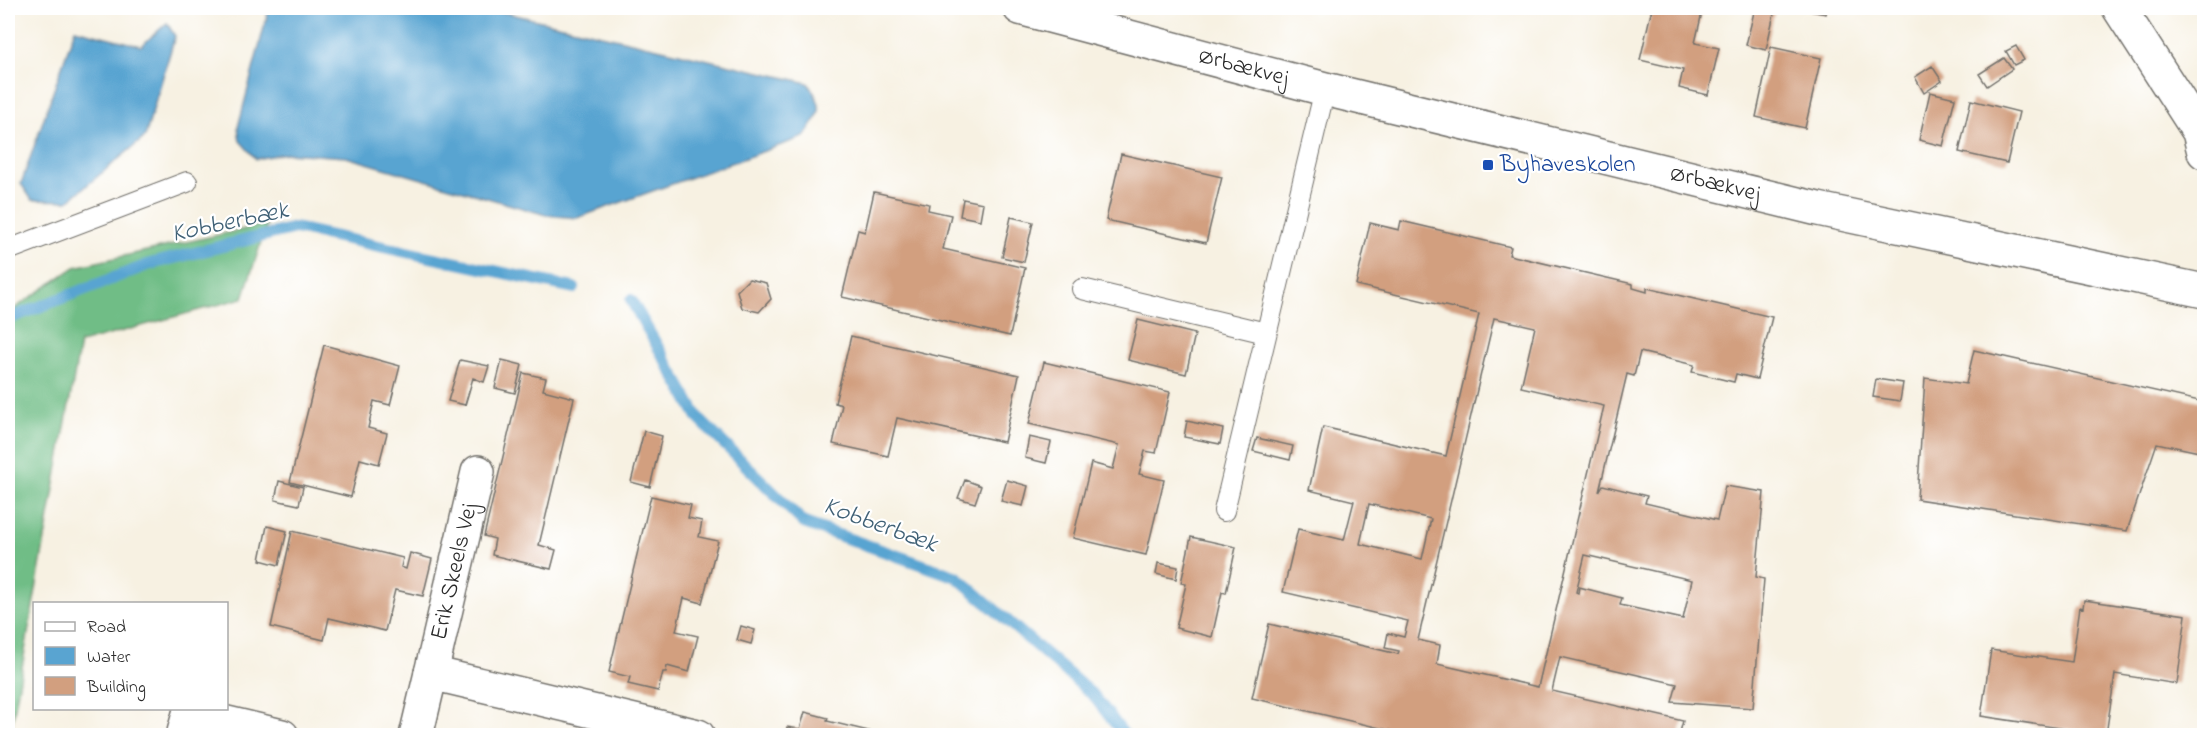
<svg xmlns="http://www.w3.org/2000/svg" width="2212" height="743" font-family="'Indie Flower',sans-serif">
<rect width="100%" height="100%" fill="#fff"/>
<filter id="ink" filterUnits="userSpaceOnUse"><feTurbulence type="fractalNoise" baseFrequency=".0167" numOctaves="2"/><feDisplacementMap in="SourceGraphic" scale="12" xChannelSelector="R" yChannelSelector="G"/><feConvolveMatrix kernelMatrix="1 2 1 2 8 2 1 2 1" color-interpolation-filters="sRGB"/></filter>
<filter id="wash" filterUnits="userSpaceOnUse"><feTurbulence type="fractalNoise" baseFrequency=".008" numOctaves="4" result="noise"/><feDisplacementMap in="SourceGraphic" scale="24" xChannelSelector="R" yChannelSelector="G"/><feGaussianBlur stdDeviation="1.35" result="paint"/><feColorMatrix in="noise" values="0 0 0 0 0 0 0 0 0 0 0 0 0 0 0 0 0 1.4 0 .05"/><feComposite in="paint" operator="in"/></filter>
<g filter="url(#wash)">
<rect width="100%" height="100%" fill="#f7f1e2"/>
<path fill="#6fbd86" stroke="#4d7458" stroke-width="1.5" d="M 267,224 L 243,298 L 80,343 L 10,735 L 8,735 L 8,313 L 75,267 Z"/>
<path fill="#59a4d1" stroke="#42687e" stroke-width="1.5" d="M 269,8 L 485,8 L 808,83 C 826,110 821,112 804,137 L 577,218 L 546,215 L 346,157 L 286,153 L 256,159 L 240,141 L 238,127 Z
M 167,23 L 175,36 L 145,137 L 68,201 L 32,200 L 21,184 L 75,29 L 141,46 Z"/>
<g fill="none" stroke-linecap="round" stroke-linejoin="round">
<path stroke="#59a4d1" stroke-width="12" d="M 631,300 L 699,419 L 804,523 L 957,577 L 1094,696 L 1125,736
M 8,319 L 150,264 L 295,228 L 574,288"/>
</g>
<g id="blocks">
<path fill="#d29f7f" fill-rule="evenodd" d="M 1652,8 L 1703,8 L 1695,43 L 1719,48 L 1708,95 L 1679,88 L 1683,70 L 1640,60 Z
M 1755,8 L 1775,9 L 1766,50 L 1746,45 Z
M 1810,8 L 1828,8 L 1826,14 L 1809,11 Z
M 2016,46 L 2024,60 L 2014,65 L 2006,51 Z
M 1771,47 L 1821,58 L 1805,128 L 1756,117 Z
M 2004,58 L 2012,69 L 1987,86 L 1979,74 Z
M 1932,66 L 1942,81 L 1924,93 L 1915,77 Z
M 1930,92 L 1955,98 L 1943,146 L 1919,140 Z
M 1971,100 L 2019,112 L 2007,163 L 1959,152 Z
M 1121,154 L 1222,177 L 1206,243 L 1106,220 Z
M 874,192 L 929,204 L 928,210 L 951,215 L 943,249 L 1025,268 L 1010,336 L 842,297 L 858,230 L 865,232 Z
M 963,199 L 983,203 L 980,220 L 960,216 Z
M 1011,217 L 1033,222 L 1024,262 L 1002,257 Z
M 1401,221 L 1511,247 L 1509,255 L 1633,284 L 1633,288 L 1647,292 L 1647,288 L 1772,317 L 1757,379 L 1736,374 L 1734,382 L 1692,372 L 1694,365 L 1640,352 L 1634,376 L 1627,374 L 1599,492 L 1603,485 L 1647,496 L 1645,503 L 1717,520 L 1725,486 L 1764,492 L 1756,577 L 1764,579 L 1753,708 L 1672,702 L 1677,684 L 1560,657 L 1552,691 L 1683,721 L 1679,736 L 1414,736 L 1252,698 L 1269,624 L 1398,654 L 1399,651 L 1385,648 L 1388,633 L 1404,637 L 1408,621 L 1283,592 L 1298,529 L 1344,540 L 1354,501 L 1309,490 L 1323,427 L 1446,456 L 1479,314 L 1356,285 L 1370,223 L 1399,230 ZM 1494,318 L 1535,327 L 1521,387 L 1604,406 L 1538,687 L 1437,664 L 1440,645 L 1418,640 ZM 1369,504 L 1431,519 L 1422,559 L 1360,544 ZM 1585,555 L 1692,580 L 1683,619 L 1620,605 L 1622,598 L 1579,587 L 1578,593 L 1576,592 Z
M 749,279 L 766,283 L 771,299 L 759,312 L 742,308 L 737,291 Z
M 1138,320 L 1195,334 L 1186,374 L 1128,360 Z
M 851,336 L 1019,375 L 1004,442 L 897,418 L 888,456 L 833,444 L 842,405 L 835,403 Z
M 324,345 L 400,366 L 390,405 L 374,401 L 368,428 L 387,433 L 379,464 L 360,459 L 351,497 L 290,482 Z
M 1974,350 L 2204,402 L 2204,453 L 2157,443 L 2127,531 L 1917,499 L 1925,378 L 1966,384 Z
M 460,360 L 489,366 L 484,382 L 473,378 L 465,405 L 448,401 Z
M 502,360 L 522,365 L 515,393 L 495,388 Z
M 1044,362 L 1170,392 L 1156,453 L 1145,451 L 1139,474 L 1164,480 L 1146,555 L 1073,538 L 1091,463 L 1113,469 L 1119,445 L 1029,424 Z
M 523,373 L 546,378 L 543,390 L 574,398 L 539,545 L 556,550 L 551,569 L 492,555 L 495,539 L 484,536 Z
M 1876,379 L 1903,383 L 1900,401 L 1873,397 Z
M 1187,421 L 1223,429 L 1220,444 L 1184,437 Z
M 644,431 L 662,436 L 650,487 L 631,482 Z
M 1029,437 L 1051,442 L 1046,463 L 1025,458 Z
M 1257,438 L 1293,446 L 1290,460 L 1253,451 Z
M 965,480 L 981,486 L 975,503 L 958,498 Z
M 1007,480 L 1028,486 L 1023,506 L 1001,501 Z
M 279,481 L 303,487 L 299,505 L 275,500 Z
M 651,496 L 691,505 L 688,518 L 702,521 L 699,537 L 718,541 L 702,603 L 684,598 L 676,631 L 698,636 L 689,672 L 667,666 L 666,672 L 663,672 L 658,691 L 628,684 L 630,677 L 609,672 Z
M 267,526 L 287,531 L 279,565 L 260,560 Z
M 292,531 L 403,558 L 401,567 L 406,569 L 410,553 L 432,559 L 423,596 L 395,590 L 385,631 L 329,618 L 324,640 L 271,627 Z
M 1191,537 L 1236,547 L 1226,593 L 1222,592 L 1212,637 L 1176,628 L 1186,584 L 1181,583 Z
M 1158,563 L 1178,567 L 1176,579 L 1156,574 Z
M 2084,600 L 2186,615 L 2177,684 L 2115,674 L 2106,735 L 1981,716 L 1991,650 L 2072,662 L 2080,607 L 2083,608 Z
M 741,626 L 755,630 L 751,644 L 737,640 Z
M 805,712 L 828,718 L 827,721 L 889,736 L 785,736 L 787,727 L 800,729 Z"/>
</g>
</g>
<g filter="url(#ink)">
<use href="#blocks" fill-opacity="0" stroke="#72706b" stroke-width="1.5"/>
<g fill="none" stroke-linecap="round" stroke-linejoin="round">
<defs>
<path id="lane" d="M 8,250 L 187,182
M 1082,289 L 1266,333
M 1224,511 L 1325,89"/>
<g id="street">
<path d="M 2119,8 L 2199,132 L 2204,152"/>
<path id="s1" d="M 431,673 L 478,472"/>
<path d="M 183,736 L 189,714 L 282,736"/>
<path d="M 416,736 L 431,673 L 698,736"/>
</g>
<g id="secondary">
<path id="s2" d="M 1020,8 L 1325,89 L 1818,209 L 2204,291"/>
</g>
</defs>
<use href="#lane" stroke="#72706b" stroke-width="22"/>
<use href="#street" stroke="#72706b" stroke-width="36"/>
<use href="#secondary" stroke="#72706b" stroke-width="36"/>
<use href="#lane" stroke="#fff" stroke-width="20"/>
<use href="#street" stroke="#fff" stroke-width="33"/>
<use href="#secondary" stroke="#fff" stroke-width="33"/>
</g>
</g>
<rect fill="#1a4fb4" stroke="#fff" stroke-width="2" x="1482" y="159" width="12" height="12" rx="3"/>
<g text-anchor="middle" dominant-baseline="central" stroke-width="4.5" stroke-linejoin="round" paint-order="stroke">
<g font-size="24" fill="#2b2b2b" stroke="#fff">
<text stroke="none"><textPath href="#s2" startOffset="231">Ørbækvej</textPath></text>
<text stroke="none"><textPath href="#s2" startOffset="717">Ørbækvej</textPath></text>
<text stroke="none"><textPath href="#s1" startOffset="104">Erik Skeels Vej</textPath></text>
</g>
<g font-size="24" fill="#164399" stroke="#fff" text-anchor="start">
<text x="1500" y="165">Byhaveskolen</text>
</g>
<g font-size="26" font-style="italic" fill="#406176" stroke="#fff">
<text transform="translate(230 223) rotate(-12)">Kobberbæk</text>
<text transform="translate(880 526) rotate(20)">Kobberbæk</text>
</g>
</g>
<rect width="2212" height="743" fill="none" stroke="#fff" stroke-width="30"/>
<rect x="33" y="602" width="195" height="108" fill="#ffffff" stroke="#aaaaaa" stroke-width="1.5"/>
<rect x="45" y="622" width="30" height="9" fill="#ffffff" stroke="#aaaaaa" stroke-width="1.5"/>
<text x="87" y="632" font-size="18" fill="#2b2b2b">Road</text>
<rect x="45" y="647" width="30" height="18" fill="#59a4d1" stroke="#aaaaaa" stroke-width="1.5"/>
<text x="87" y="662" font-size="18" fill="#2b2b2b">Water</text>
<rect x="45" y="677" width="30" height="18" fill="#d29f7f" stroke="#aaaaaa" stroke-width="1.5"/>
<text x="87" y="692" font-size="18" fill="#2b2b2b">Building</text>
</svg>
